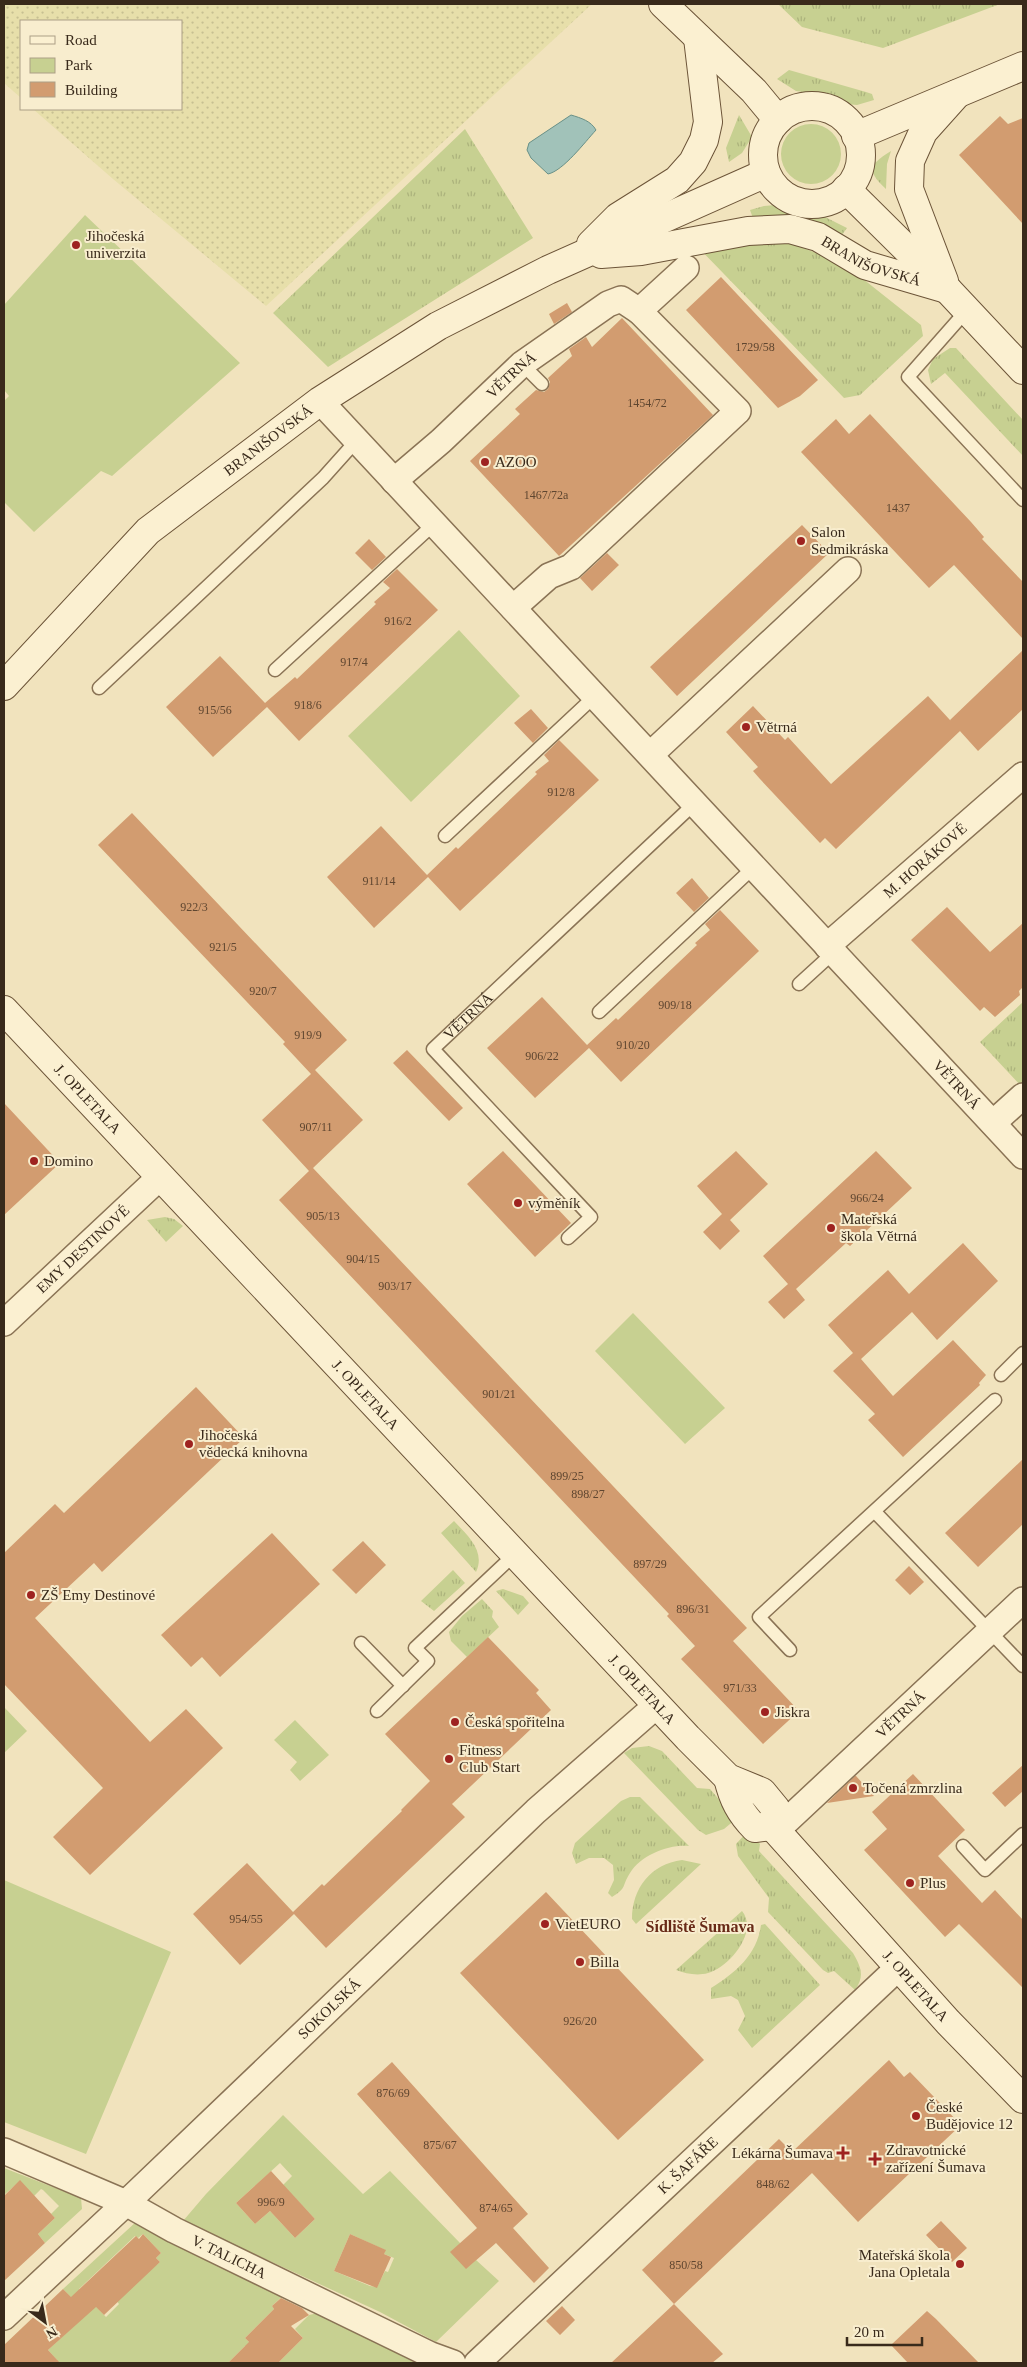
<svg xmlns="http://www.w3.org/2000/svg" width="1027" height="2367" font-family="'Times New Roman',serif">
<defs>
<pattern id="farmland-dots" width="8" height="8" patternUnits="userSpaceOnUse" patternTransform="scale(1.25)"><rect width="8" height="8" fill="#e7dfaa"/><path d="M2 2h.1M6 6h.1" fill="none" stroke="#c7c092" stroke-width="1.8" stroke-linecap="round"/></pattern>
<pattern id="grass-tufts" width="24" height="20" patternUnits="userSpaceOnUse" patternTransform="scale(1.25)"><rect width="24" height="20" fill="#c7d091"/><path d="M3 7l-1-3M5 7V3M7 7l1-3M15 17l-1-3M17 17v-4M19 17l1-3" fill="none" stroke="#acb37c"/></pattern>
</defs>
<rect width="100%" height="100%" fill="#f1e3bd"/>
<path fill="url(#farmland-dots)" d="M 4,4 L 592,4 L 266,306 L 113,179 L 33,109 L 181,109 L 181,21 L 21,21 L 21,98 L 4,83 Z"/>
<path fill="url(#grass-tufts)" d="M 778,4 L 1000,4 L 883,48 L 802,27 Z
M 789,70 L 866,92 L 872,94 L 874,100 L 857,105 L 846,104 L 825,95 L 796,91 L 777,79 Z
M 739,115 L 752,137 L 742,153 L 729,162 L 726,148 Z
M 465,129 L 533,238 L 328,367 L 273,313 Z
M 891,151 L 887,164 L 886,189 C 867,171 868,165 891,151 Z
M 775,205 L 805,215 L 825,217 L 847,228 L 841,236 L 754,221 L 750,210 L 764,206 Z
M 737,223 L 843,263 L 921,325 L 923,336 L 860,395 L 844,398 L 692,241 Z
M 950,348 L 956,348 L 1023,420 L 1023,456 L 945,373 L 931,384 L 928,370 L 933,359 Z
M 1023,1002 L 1023,1086 L 1022,1087 L 980,1042 Z
M 165,1217 L 174,1219 L 183,1226 L 166,1242 L 147,1220 Z
M 454,1521 C 467,1535 486,1551 476,1572 L 441,1533 Z
M 453,1570 L 465,1583 L 434,1611 L 421,1601 Z
M 503,1589 L 523,1596 L 529,1603 L 518,1615 L 496,1591 Z
M 482,1599 L 493,1611 L 492,1617 L 499,1627 L 467,1657 L 451,1641 L 449,1632 L 462,1616 Z
M 649,1746 L 662,1751 L 697,1788 L 710,1789 L 736,1819 L 724,1829 L 706,1835 L 698,1830 L 624,1753 L 632,1748 Z
M 630,1797 L 640,1797 L 689,1846 C 669,1844 641,1855 630,1873 C 621,1887 628,1887 612,1897 L 608,1893 L 614,1880 L 613,1865 L 604,1858 L 589,1858 L 576,1864 L 572,1853 L 575,1843 L 621,1801 Z
M 748,1831 L 760,1844 L 759,1851 L 853,1953 C 861,1967 865,1976 855,1990 L 834,1971 L 828,1973 L 823,1970 L 768,1912 L 769,1898 L 738,1856 L 736,1844 Z
M 682,1860 L 701,1864 L 636,1924 L 632,1919 C 632,1888 651,1864 682,1860 Z
M 742,1911 C 759,1932 729,1967 708,1973 C 698,1976 686,1974 676,1970 Z
M 765,1924 L 820,1985 L 752,2048 L 738,2030 L 745,2016 L 738,2000 L 731,1996 L 711,1999 L 711,1988 C 735,1973 757,1955 761,1925 Z"/>
<path fill="#c7d091" fill-rule="evenodd" d="M781 154a30 30 0 1 1 60 0a30 30 0 1 1-60 0Z
M 85,215 L 240,363 L 112,476 L 101,471 L 34,532 L 4,502 L 4,401 L 9,396 L 4,390 L 4,305 Z
M 459,630 L 520,696 L 411,802 L 348,736 Z
M 633,1313 L 725,1408 L 685,1444 L 595,1351 Z
M 4,1707 L 27,1731 L 4,1753 Z
M 295,1720 L 329,1755 L 300,1781 L 290,1770 L 297,1762 L 274,1740 Z
M 4,1880 L 171,1952 L 86,2154 L 4,2122 Z
M 283,2115 L 363,2194 L 390,2171 L 460,2243 L 466,2268 L 476,2260 L 499,2281 L 436,2342 L 380,2312 L 183,2221 L 206,2194 ZM 280,2163 L 292,2176 L 283,2185 L 315,2219 L 295,2238 L 270,2211 L 255,2224 L 236,2203 ZM 350,2234 L 385,2250 L 384,2254 L 394,2258 L 388,2272 L 385,2271 L 377,2287 L 370,2286 L 334,2271 Z
M 4,2168 L 81,2198 L 82,2209 L 45,2243 L 38,2234 L 55,2218 L 51,2214 L 59,2206 L 43,2190 L 41,2189 L 34,2196 L 20,2181 L 4,2195 Z
M 137,2221 L 286,2293 L 272,2306 L 274,2309 L 245,2338 L 270,2363 L 263,2363 L 245,2346 L 228,2363 L 53,2363 L 57,2360 L 48,2350 L 87,2314 L 63,2289 ZM 143,2234 L 161,2253 L 156,2258 L 160,2262 L 115,2299 L 119,2304 L 106,2317 L 79,2289 L 135,2236 L 138,2238 Z
M 323,2312 L 422,2363 L 278,2363 L 303,2338 L 295,2329 L 309,2315 Z"/>
<path fill="#a1c2b9" stroke="#689087" d="M 571,115 C 581,118 591,121 596,130 C 585,142 563,171 548,174 L 531,158 L 527,150 L 529,143 Z"/>
<path fill="#d29c70" d="M 1000,116 L 1008,124 L 1023,118 L 1023,224 L 959,155 Z
M 721,277 L 818,380 L 800,396 L 778,408 L 686,310 Z
M 567,303 L 572,312 L 554,324 L 549,314 Z
M 622,318 L 713,415 L 559,556 L 470,461 L 520,414 L 515,409 L 536,390 L 544,392 L 548,389 L 550,382 L 548,378 L 572,356 L 569,349 L 586,337 L 592,347 Z
M 870,414 L 971,522 L 984,537 L 982,539 L 1023,582 L 1023,639 L 954,565 L 929,588 L 801,452 L 836,419 L 849,434 Z
M 802,525 L 829,553 L 677,696 L 650,667 Z
M 369,539 L 386,557 L 372,570 L 355,553 Z
M 607,553 L 619,565 L 592,591 L 580,578 Z
M 397,569 L 438,610 L 299,741 L 267,707 L 213,757 L 166,707 L 220,656 L 265,703 L 295,677 L 297,679 L 376,604 L 374,602 L 390,588 L 383,582 Z
M 1023,650 L 1023,709 L 978,751 L 950,720 Z
M 928,696 L 960,731 L 836,849 L 825,838 L 820,843 L 760,779 L 753,771 L 758,767 L 726,732 L 753,706 L 785,740 L 788,737 L 831,784 Z
M 531,709 L 548,728 L 533,743 L 514,723 Z
M 559,740 L 599,780 L 460,911 L 428,877 L 374,928 L 327,877 L 381,826 L 427,875 L 456,847 L 458,849 L 537,774 L 535,772 L 549,761 L 544,755 Z
M 132,813 L 347,1040 L 315,1070 L 363,1120 L 313,1168 L 747,1628 L 733,1641 L 799,1711 L 763,1744 L 681,1659 L 695,1646 L 667,1616 L 669,1614 L 279,1200 L 309,1171 L 262,1120 L 311,1074 L 283,1044 L 285,1042 L 98,845 Z
M 692,878 L 709,898 L 694,912 L 676,893 Z
M 947,907 L 990,952 L 1023,923 L 1023,987 L 1019,991 L 1020,995 L 995,1017 L 984,1007 L 980,1011 L 911,940 Z
M 720,910 L 759,951 L 621,1082 L 589,1048 L 535,1098 L 487,1048 L 542,997 L 587,1045 L 616,1018 L 618,1020 L 697,945 L 695,943 L 710,930 L 705,924 Z
M 407,1050 L 463,1108 L 449,1121 L 393,1063 Z
M 4,1103 L 60,1163 L 4,1215 Z
M 503,1151 L 571,1223 L 535,1257 L 467,1184 Z
M 736,1151 L 768,1184 L 730,1220 L 740,1231 L 720,1250 L 703,1232 L 722,1214 L 697,1186 Z
M 876,1151 L 912,1188 L 850,1246 L 846,1243 L 796,1289 L 805,1300 L 784,1319 L 768,1302 L 788,1284 L 763,1256 Z
M 963,1243 L 998,1281 L 937,1340 L 912,1312 L 861,1359 L 893,1396 L 953,1340 L 986,1375 L 979,1383 L 980,1385 L 903,1457 L 868,1420 L 875,1414 L 833,1371 L 853,1353 L 828,1325 L 888,1270 L 909,1294 Z
M 196,1387 L 244,1438 L 102,1572 L 94,1563 L 35,1618 L 150,1742 L 186,1709 L 223,1748 L 90,1875 L 53,1837 L 103,1788 L 4,1684 L 4,1553 L 55,1504 L 64,1513 Z
M 1023,1459 L 1023,1524 L 978,1567 L 945,1533 Z
M 272,1533 L 320,1584 L 220,1677 L 202,1657 L 191,1667 L 161,1635 Z
M 363,1541 L 386,1565 L 356,1594 L 332,1570 Z
M 909,1566 L 924,1582 L 910,1595 L 895,1580 Z
M 488,1637 L 539,1690 L 536,1693 L 551,1710 L 452,1804 L 465,1817 L 326,1948 L 294,1914 L 240,1965 L 193,1914 L 247,1863 L 293,1912 L 322,1884 L 324,1886 L 402,1811 L 401,1810 L 430,1781 L 385,1734 Z
M 1023,1765 L 1023,1791 L 1005,1807 L 992,1793 Z
M 913,1774 L 965,1830 L 938,1856 L 982,1903 L 995,1890 L 1023,1920 L 1023,1988 L 959,1924 L 945,1937 L 864,1850 L 887,1829 L 872,1812 Z
M 856,1776 L 874,1796 L 827,1803 L 855,1776 Z
M 546,1892 L 704,2060 L 618,2140 L 460,1973 Z
M 889,2060 L 904,2077 L 910,2072 L 961,2125 L 858,2222 L 812,2173 L 674,2304 L 642,2270 L 779,2139 L 792,2152 Z
M 392,2062 L 528,2214 L 513,2228 L 549,2268 L 534,2283 L 496,2243 L 466,2269 L 450,2252 L 477,2228 L 357,2094 Z
M 271,2171 L 315,2219 L 295,2238 L 270,2211 L 255,2224 L 236,2203 Z
M 20,2180 L 55,2218 L 38,2234 L 45,2243 L 4,2281 L 4,2196 Z
M 941,2221 L 967,2248 L 952,2262 L 926,2235 Z
M 143,2234 L 161,2253 L 156,2258 L 160,2262 L 104,2315 L 96,2307 L 48,2350 L 60,2363 L 4,2363 L 4,2345 L 63,2289 L 71,2297 L 136,2236 L 139,2239 Z
M 350,2234 L 386,2250 L 384,2254 L 391,2257 L 377,2288 L 334,2271 Z
M 281,2298 L 302,2308 L 309,2315 L 291,2326 L 303,2338 L 278,2363 L 228,2363 L 249,2342 L 245,2338 L 274,2309 L 272,2306 Z
M 674,2304 L 723,2354 L 712,2363 L 611,2363 Z
M 562,2306 L 575,2320 L 560,2335 L 546,2321 Z
M 927,2311 L 936,2319 L 979,2363 L 908,2363 L 891,2345 Z"/>
<g fill="none" stroke-linecap="round" stroke-linejoin="round">
<defs>
<g id="lane">
<path d="M 967,310 L 908,377 L 1023,500"/>
<path d="M 522,364 L 542,384"/>
<path d="M 275,670 L 434,524"/>
<path d="M 99,688 L 323,478 L 357,440"/>
<path d="M 445,836 L 595,696"/>
<path d="M 799,984 L 833,953"/>
<path d="M 599,1012 L 754,867"/>
<path id="s1" d="M 568,1238 L 591,1217 L 433,1049 L 694,804"/>
<path d="M 1001,1375 L 1023,1353"/>
<path d="M 875,1512 L 1023,1666"/>
<path d="M 361,1643 L 403,1686"/>
<path d="M 790,1650 L 759,1617 L 995,1400"/>
<path d="M 377,1711 L 428,1661 L 415,1648 L 515,1554"/>
<path d="M 963,1846 L 985,1870 L 1023,1834"/>
</g>
<g id="street">
<path d="M 639,311 L 686,268"/>
<path id="s2" d="M 320,401 L 1023,1156"/>
<path id="s3" d="M 394,481 L 441,441 L 522,364 L 608,304 L 621,299 L 639,311 L 738,411 L 571,567 L 549,576 L 513,608"/>
<path d="M 651,754 L 848,570"/>
<path id="s4" d="M 827,946 L 1023,775"/>
<path d="M 993,1123 L 1023,1096"/>
<path id="s5" d="M 4,1323 L 160,1177"/>
<path id="s6" d="M 777,1830 L 1023,1600"/>
<path id="s7" d="M 4,2151 L 126,2203 L 174,2230 L 431,2355 L 453,2363"/>
<path id="s8" d="M 4,2317 L 126,2203 L 536,1811 L 657,1705"/>
<path id="s9" d="M 477,2363 L 899,1967"/>
</g>
<g id="secondary">
<path d="M 663,4 L 754,91 L 778,120"/>
<circle cx="812" cy="155" r="49"/>
<path d="M 856,136 L 1023,66"/>
<path d="M 846,189 L 947,289 L 1023,370"/>
<path d="M 591,244 L 618,217 L 677,180 L 693,162 L 704,140 L 708,122 L 698,38"/>
<path id="s10" d="M 601,254 L 641,251 L 748,231 L 790,229 L 818,237 L 865,265 L 947,289"/>
<path d="M 944,281 L 909,189 L 910,161 L 923,132 L 957,94"/>
<path id="s11" d="M 4,686 L 148,531 L 320,401 L 438,326 L 548,270 L 766,173"/>
<path id="s12" d="M 4,1010 L 688,1738 L 728,1778 L 762,1792 L 776,1809 L 772,1826"/>
<path d="M 728,1778 C 733,1799 740,1813 755,1828 L 772,1826"/>
<path id="s13" d="M 772,1826 L 948,2022 L 1023,2099"/>
</g>
</defs>
<use href="#lane" stroke="#8a7355" stroke-width="15"/>
<use href="#street" stroke="#8a7355" stroke-width="28"/>
<use href="#secondary" stroke="#6c5438" stroke-width="30"/>
<use href="#lane" stroke="#fbf0d1" stroke-width="12"/>
<use href="#street" stroke="#fbf0d1" stroke-width="25"/>
<use href="#secondary" stroke="#fbf0d1" stroke-width="28"/>
</g>
<g fill="#9e2320" stroke="#f8edce" stroke-width="2">
<circle cx="76" cy="245" r="5"/>
<circle cx="485" cy="462" r="5"/>
<circle cx="801" cy="541" r="5"/>
<circle cx="746" cy="727" r="5"/>
<circle cx="34" cy="1161" r="5"/>
<circle cx="518" cy="1203" r="5"/>
<circle cx="831" cy="1228" r="5"/>
<circle cx="189" cy="1444" r="5"/>
<circle cx="31" cy="1595" r="5"/>
<circle cx="765" cy="1712" r="5"/>
<circle cx="455" cy="1722" r="5"/>
<circle cx="449" cy="1759" r="5"/>
<circle cx="853" cy="1788" r="5"/>
<circle cx="910" cy="1883" r="5"/>
<circle cx="545" cy="1924" r="5"/>
<circle cx="580" cy="1962" r="5"/>
<circle cx="916" cy="2116" r="5"/>
<path d="M840.5 2145.5h5v5h5v5h-5v5h-5v-5h-5v-5h5z"/>
<path d="M872.5 2151.5h5v5h5v5h-5v5h-5v-5h-5v-5h5z"/>
<circle cx="960" cy="2264" r="5"/>
</g>
<g text-anchor="middle" dominant-baseline="central" stroke-width="4" stroke-linejoin="round" paint-order="stroke">
<g font-size="12" fill="#5f4630">
<text x="755" y="347">1729/58</text>
<text x="647" y="403">1454/72</text>
<text x="546" y="495">1467/72a</text>
<text x="898" y="508">1437</text>
<text x="398" y="621">916/2</text>
<text x="354" y="662">917/4</text>
<text x="308" y="705">918/6</text>
<text x="215" y="710">915/56</text>
<text x="561" y="792">912/8</text>
<text x="379" y="881">911/14</text>
<text x="194" y="907">922/3</text>
<text x="223" y="947">921/5</text>
<text x="263" y="991">920/7</text>
<text x="675" y="1005">909/18</text>
<text x="308" y="1035">919/9</text>
<text x="633" y="1045">910/20</text>
<text x="542" y="1056">906/22</text>
<text x="316" y="1127">907/11</text>
<text x="867" y="1198">966/24</text>
<text x="323" y="1216">905/13</text>
<text x="363" y="1259">904/15</text>
<text x="395" y="1286">903/17</text>
<text x="499" y="1394">901/21</text>
<text x="567" y="1476">899/25</text>
<text x="588" y="1494">898/27</text>
<text x="650" y="1564">897/29</text>
<text x="693" y="1609">896/31</text>
<text x="740" y="1688">971/33</text>
<text x="246" y="1919">954/55</text>
<text x="580" y="2021">926/20</text>
<text x="393" y="2093">876/69</text>
<text x="440" y="2145">875/67</text>
<text x="773" y="2184">848/62</text>
<text x="271" y="2202">996/9</text>
<text x="496" y="2208">874/65</text>
<text x="686" y="2265">850/58</text>
</g>
<g font-size="15" fill="#392a1b" stroke="#f8edce" text-anchor="start">
<text x="86" y="236">Jihočeská<tspan x="86" dy="17">univerzita</tspan></text>
<text x="495" y="462">AZOO</text>
<text x="811" y="532">Salon<tspan x="811" dy="17">Sedmikráska</tspan></text>
<text x="756" y="727">Větrná</text>
<text x="44" y="1161">Domino</text>
<text x="528" y="1203">výměník</text>
<text x="841" y="1219">Mateřská<tspan x="841" dy="17">škola Větrná</tspan></text>
<text x="199" y="1435">Jihočeská<tspan x="199" dy="17">vědecká knihovna</tspan></text>
<text x="41" y="1595">ZŠ Emy Destinové</text>
<text x="775" y="1712">Jiskra</text>
<text x="465" y="1722">Česká spořitelna</text>
<text x="459" y="1750">Fitness<tspan x="459" dy="17">Club Start</tspan></text>
<text x="863" y="1788">Točená zmrzlina</text>
<text x="920" y="1883">Plus</text>
<text x="555" y="1924">VietEURO</text>
<text x="590" y="1962">Billa</text>
<text x="926" y="2107">České<tspan x="926" dy="17">Budějovice 12</tspan></text>
<text x="886" y="2150">Zdravotnické<tspan x="886" dy="17">zařízení Šumava</tspan></text>
<text x="833" y="2153" text-anchor="end">Lékárna Šumava</text>
<text x="950" y="2255" text-anchor="end">Mateřská škola<tspan x="950" dy="17">Jana Opletala</tspan></text>
</g>
<g font-size="15" fill="#392a1b" stroke="#f8edce">
<text stroke="none"><textPath href="#s10" startOffset="279">BRANIŠOVSKÁ</textPath></text>
<text stroke="none"><textPath href="#s3" startOffset="158">VĚTRNÁ</textPath></text>
<text stroke="none"><textPath href="#s11" startOffset="362">BRANIŠOVSKÁ</textPath></text>
<text stroke="none"><textPath href="#s4" startOffset="130">M. HORÁKOVÉ</textPath></text>
<text stroke="none"><textPath href="#s1" startOffset="310">VĚTRNÁ</textPath></text>
<text stroke="none"><textPath href="#s2" startOffset="934">VĚTRNÁ</textPath></text>
<text stroke="none"><textPath href="#s12" startOffset="122">J. OPLETALA</textPath></text>
<text stroke="none"><textPath href="#s5" startOffset="108">EMY DESTINOVÉ</textPath></text>
<text stroke="none"><textPath href="#s12" startOffset="528">J. OPLETALA</textPath></text>
<text stroke="none"><textPath href="#s12" startOffset="932">J. OPLETALA</textPath></text>
<text stroke="none"><textPath href="#s6" startOffset="169">VĚTRNÁ</textPath></text>
<text stroke="none"><textPath href="#s13" startOffset="215">J. OPLETALA</textPath></text>
<text stroke="none"><textPath href="#s8" startOffset="448">SOKOLSKÁ</textPath></text>
<text stroke="none"><textPath href="#s9" startOffset="289">K. ŠAFÁŘE</textPath></text>
<text stroke="none"><textPath href="#s7" startOffset="249">V. TALICHA</textPath></text>
</g>
<g font-size="16" font-weight="bold" fill="#682a17" stroke="#f8edce">
<text x="700" y="1926">Sídliště Šumava</text>
</g>
</g>
<rect width="1027" height="2367" fill="none" stroke="#392a1b" stroke-width="10"/>
<rect x="20" y="20" width="162" height="90" fill="#f8edce" stroke="#ac9f86"/>
<rect x="30" y="36" width="25" height="8" fill="#fbf0d1" stroke="#ac9f86"/>
<text x="65" y="45" font-size="15" fill="#392a1b">Road</text>
<rect x="30" y="58" width="25" height="15" fill="#c7d091" stroke="#ac9f86"/>
<text x="65" y="70" font-size="15" fill="#392a1b">Park</text>
<rect x="30" y="82" width="25" height="15" fill="#d29c70" stroke="#ac9f86"/>
<text x="65" y="95" font-size="15" fill="#392a1b">Building</text>
<g transform="translate(45 2322) rotate(148)" stroke="#f8edce" stroke-width="4" paint-order="stroke">
<path d="M0-4L9 19L0 12L-9 19Z" fill="#392a1b"/>
<text y="-8" font-size="14" font-weight="bold" text-anchor="middle" fill="#392a1b">N</text>
</g>
<path d="M847 2337v8h75v-8" fill="none" stroke="#392a1b" stroke-width="2.5"/>
<text x="854" y="2337" font-size="15" fill="#392a1b" stroke="#f8edce" stroke-width="4" paint-order="stroke">20 m</text>
</svg>
